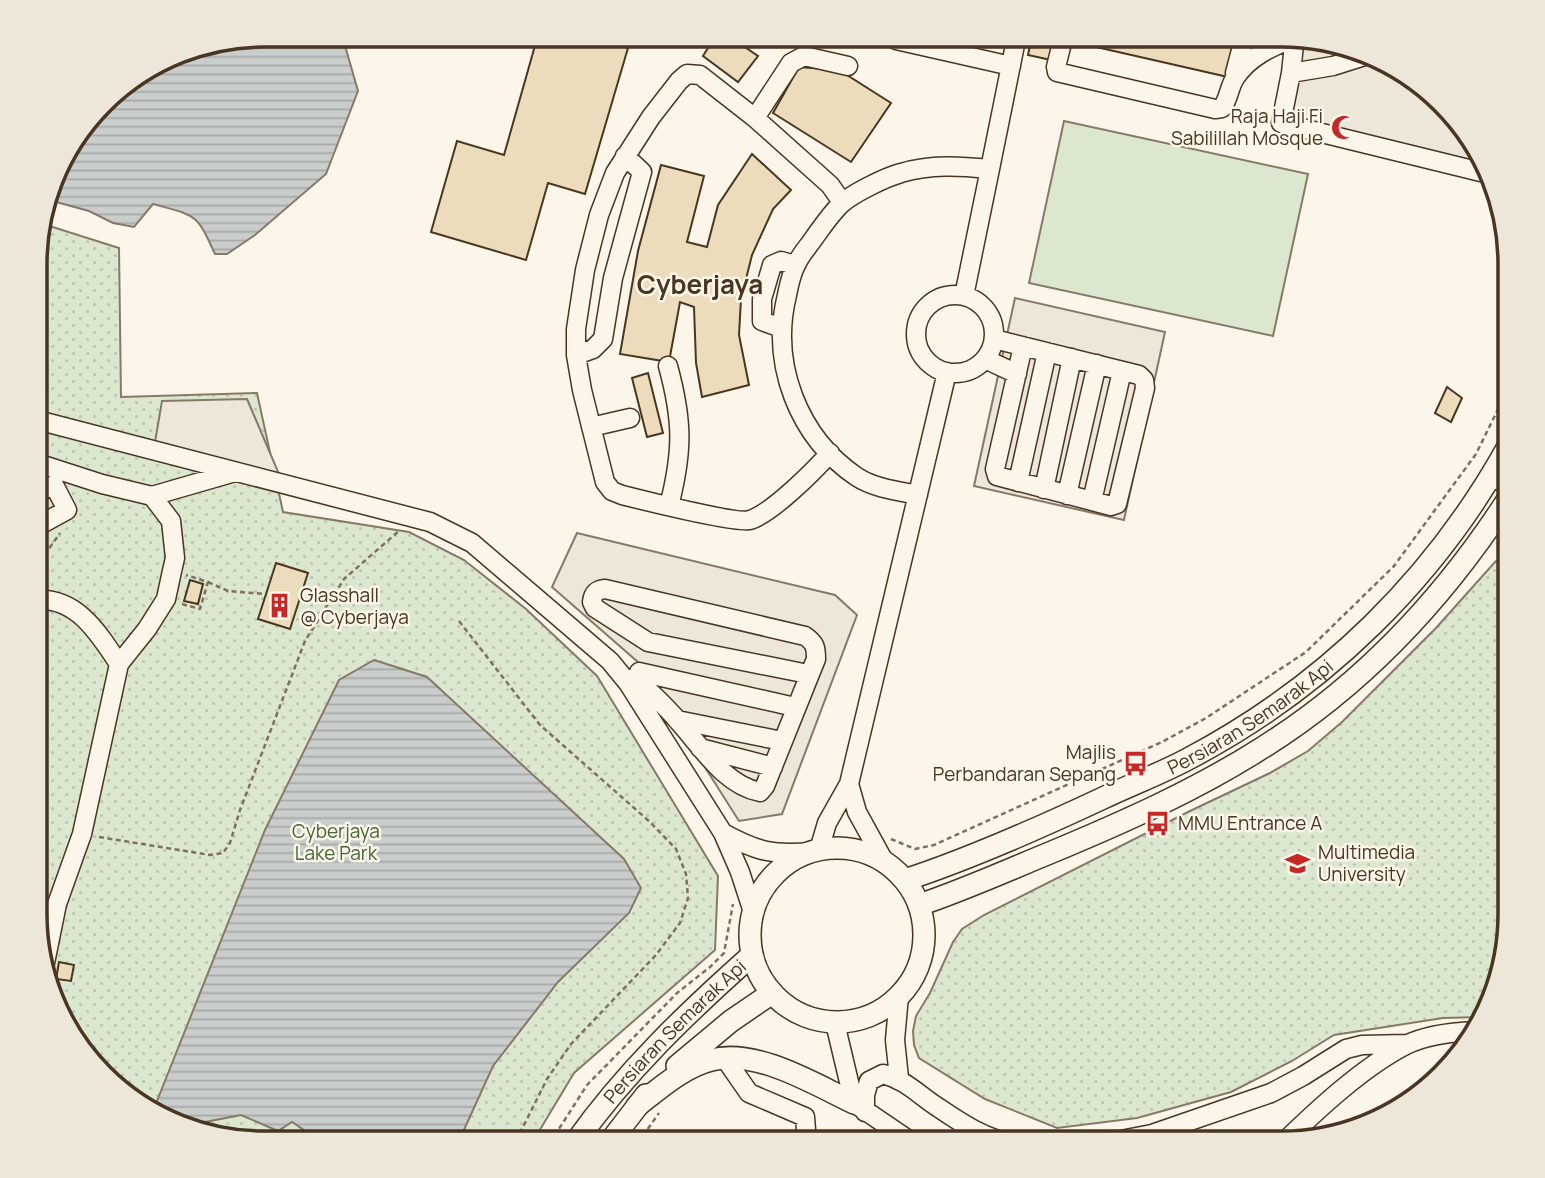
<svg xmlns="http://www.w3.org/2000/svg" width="1545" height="1178" font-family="Manrope,sans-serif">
<defs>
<pattern id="grass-dots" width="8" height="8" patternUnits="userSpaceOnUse" patternTransform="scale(1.75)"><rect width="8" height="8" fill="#dce7d0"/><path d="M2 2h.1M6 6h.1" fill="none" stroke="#bec7b2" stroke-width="1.8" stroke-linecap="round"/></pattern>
<pattern id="water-rules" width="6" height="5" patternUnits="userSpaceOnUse" patternTransform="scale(1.75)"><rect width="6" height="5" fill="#c9cecd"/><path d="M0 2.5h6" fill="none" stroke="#a5a8a6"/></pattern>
</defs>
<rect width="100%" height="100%" fill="#fbf6e9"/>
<path fill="url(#grass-dots)" stroke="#887966" stroke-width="2" d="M 40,223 L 119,248 L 121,397 L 257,393 L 283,512 L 409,532 L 464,560 L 526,609 L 597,676 L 718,876 L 715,950 L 574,1073 L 532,1143 L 249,1143 L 177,1126 L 113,1086 L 59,1016 L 36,929 L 37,234 Z
M 1510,550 L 1509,929 L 1493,1001 L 1483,1017 L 1443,1018 L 1334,1035 L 1292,1061 L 1231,1092 L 1137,1118 L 1057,1128 L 985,1099 L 919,1058 L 914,1045 L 913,1031 L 916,1016 L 930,993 L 953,942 L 962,929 L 984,915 L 1190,811 L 1270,773 L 1308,751 L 1342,722 L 1436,628 L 1495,562 Z"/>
<path fill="#dce7d0" stroke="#887966" stroke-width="2" d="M 1064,121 L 1308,174 L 1273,336 L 1029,283 Z"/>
<path fill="#ede7d9" stroke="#887966" stroke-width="2" d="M 1296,35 L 1368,52 L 1432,92 L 1487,163 L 1490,178 L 1275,128 Z
M 1015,298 L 1165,332 L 1124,520 L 974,486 Z
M 247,399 L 279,474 L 155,442 L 162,401 Z
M 577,533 L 835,595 L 857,615 L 782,814 L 739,821 L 639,663 L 552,587 Z"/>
<path fill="url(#water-rules)" stroke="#887966" stroke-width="2" d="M 264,35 L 342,35 L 358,91 L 326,174 L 255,235 L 227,254 L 215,254 C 196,212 196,216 153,204 L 134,227 L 113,223 L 89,211 L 49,200 L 65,150 L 113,92 L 190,47 Z
M 374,660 L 427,677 L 624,859 L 641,888 L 629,913 L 558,982 L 493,1066 L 458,1143 L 323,1143 L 292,1122 L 278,1131 L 241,1115 L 200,1123 L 193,1129 L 177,1126 L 153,1111 L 265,830 L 339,680 Z"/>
<path fill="#ecdcbc" stroke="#4a3520" stroke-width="2" d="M 538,35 L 583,35 L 628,48 L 585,194 L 548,183 L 526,260 L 431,232 L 457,141 L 504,155 Z
M 716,35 L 727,35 L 758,56 L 738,82 L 703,56 Z
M 1032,35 L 1056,35 L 1051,60 L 1028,55 Z
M 1085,35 L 1237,35 L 1228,77 L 1083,44 Z
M 799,67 L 839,70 L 891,103 L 851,162 L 773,113 Z
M 752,154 L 791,190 L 773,209 L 752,255 L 741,299 L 739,335 L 749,385 L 702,397 L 696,363 L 694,307 L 680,302 L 669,362 L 620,354 L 638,251 L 661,165 L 704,176 L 687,242 L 707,247 L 718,205 Z
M 648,373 L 663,433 L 647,437 L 632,378 Z
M 1447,387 L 1462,398 L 1451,422 L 1435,413 Z
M 276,563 L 308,573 L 290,629 L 258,619 Z
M 190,580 L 203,584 L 198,604 L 184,601 Z
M 59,962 L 74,965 L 71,981 L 56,979 Z"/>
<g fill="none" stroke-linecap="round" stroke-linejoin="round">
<defs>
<path id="minor" d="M 890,35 L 896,40 L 1011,66
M 1064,35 L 1056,67 L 1057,72 L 1215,109 L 1222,108 C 1229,99 1229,87 1235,78 C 1250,55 1274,46 1298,36
M 1295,35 L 1291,73 L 1281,123 L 1489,174
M 1235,73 L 1245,35
M 1291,73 L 1333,66 L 1371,54
M 755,118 L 791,63 L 804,56 L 848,66
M 990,169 L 1017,35
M916 334a39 39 0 1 1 78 0a39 39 0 1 1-78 0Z
M 781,328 L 762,321 L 762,299 L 772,265 L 781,261 L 795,265
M 994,339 L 1139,375 L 1144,380 L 1145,388 L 1117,504 L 1111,506 L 997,476 L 995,469 L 1023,346
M 576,355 L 593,349 L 603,339 L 613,278 L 642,172 L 625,156
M 985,359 L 1017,374
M 668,366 C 683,421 683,451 669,506
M 37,420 L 430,522 L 472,543 L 610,661 L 628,683 L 723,833 L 740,872 L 753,912
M 591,427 L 630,418
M 830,453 C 814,471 772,513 750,520 C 737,524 642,500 622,495 L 612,491 L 605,482 L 582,390 L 576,355 L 576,329 L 585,270 L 599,215 L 615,173 L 651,117 L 679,81 L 687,74 L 700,75 L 755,118 L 830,185 L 842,202
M 37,463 L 102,484 L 152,496 L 235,472
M 1490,478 L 1510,484
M 1018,482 L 1047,352
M 1044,489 L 1072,358
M 918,495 C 898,491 874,488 857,477 C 798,437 770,364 787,295 C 789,285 791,274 796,265 C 800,255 808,247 814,238 C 822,227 830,215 840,205 C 851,194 886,177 901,173 C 931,164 960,166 990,169 L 964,296
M 1067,495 L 1097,364
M 1092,501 L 1122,371
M 36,527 L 67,510 L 54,485 L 36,493
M 36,600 C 77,597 99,634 119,664
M 639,672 L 795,707
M 635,677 C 649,692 665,705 678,721 C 701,746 724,785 760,792 L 765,786 L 816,659 C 816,647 815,643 805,636 L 605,589 C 596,590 593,593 592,602 L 595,608 L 648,642 L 808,674
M 677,720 L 782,741
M 700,748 L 773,767
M 849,784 L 857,812 L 885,863
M 723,833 C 758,852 772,855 812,852
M 819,850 L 827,823 L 849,784 L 947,372
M 45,963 L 57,904 L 82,834 L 119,664 L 147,629 L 166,599 L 172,571 L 175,558 L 171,521 L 152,496
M 835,1023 L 854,1103 L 913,1143
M 724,1057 L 749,1093 L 805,1117 L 807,1143
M 899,1078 L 895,1040 L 899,996
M 865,1112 L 865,1095 L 869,1081 L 883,1074 C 906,1080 920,1096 939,1108 C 961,1123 987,1140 1013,1143
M 1105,1143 L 1152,1134 L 1271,1093 L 1303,1076 L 1346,1049 L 1362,1045 L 1407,1044
M 1283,1143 C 1318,1109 1363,1067 1406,1045 C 1426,1035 1453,1032 1475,1031"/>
<g id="major">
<circle cx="837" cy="935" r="87"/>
<path id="s1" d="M 905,880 C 972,858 1037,829 1101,799 C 1130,785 1160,774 1188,759 C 1325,687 1436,578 1510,443"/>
<path d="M 919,905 C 964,890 1008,870 1052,852 C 1124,822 1196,790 1262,748 C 1363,685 1445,597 1510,496"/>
<path d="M 677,1066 L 731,1021 L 772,993"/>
<path d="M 637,1106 C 659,1089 683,1067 711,1060 C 756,1048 814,1084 854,1103"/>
<path id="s2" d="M 575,1143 C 626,1071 687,1013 752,955"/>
<path d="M 609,1143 L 646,1095"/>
</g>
</defs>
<use href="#minor" stroke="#4a3520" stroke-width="21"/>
<use href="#major" stroke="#4a3520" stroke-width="24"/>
<path stroke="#7f6f5c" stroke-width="2.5" stroke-dasharray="5 3.5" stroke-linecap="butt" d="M 36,558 L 46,553 L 60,533
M 36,573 L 42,586
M 208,582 L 228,591 L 265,594
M 182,604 L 200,609 L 208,582 L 186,575
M 459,621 L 540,725 L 650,822 L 676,849 L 686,874 L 688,898 L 680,923 L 656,955 L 571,1044 L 547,1079 L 515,1143
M 99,837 L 210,855 L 223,853 L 230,843 L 240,810 L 305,641 L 344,579 L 400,530
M 891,839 L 915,849 L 934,845 L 1162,742 L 1206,718 L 1306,652 L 1394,566 L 1476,454 L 1510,385
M 550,1143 L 587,1085 L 677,993 L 710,967 L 724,953 L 733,904
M 638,1143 L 659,1113"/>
<use href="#minor" stroke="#fbf6e9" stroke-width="18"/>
<use href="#major" stroke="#fbf6e9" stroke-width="21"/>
</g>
<defs>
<symbol id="mosque-bare" viewBox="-9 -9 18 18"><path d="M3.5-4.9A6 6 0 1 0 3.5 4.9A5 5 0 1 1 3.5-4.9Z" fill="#c62828" stroke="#fbf6e9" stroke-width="2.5" paint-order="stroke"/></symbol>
<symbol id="building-bare" viewBox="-9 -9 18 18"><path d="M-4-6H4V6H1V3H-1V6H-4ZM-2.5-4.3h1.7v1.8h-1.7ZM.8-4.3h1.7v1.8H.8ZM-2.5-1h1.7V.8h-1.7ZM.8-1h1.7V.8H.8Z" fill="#c62828" stroke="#fbf6e9" stroke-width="2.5" paint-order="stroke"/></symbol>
<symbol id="bus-bare" viewBox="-9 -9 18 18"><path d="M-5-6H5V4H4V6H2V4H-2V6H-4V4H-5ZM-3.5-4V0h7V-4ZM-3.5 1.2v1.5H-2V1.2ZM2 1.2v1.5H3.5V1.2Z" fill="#c62828" stroke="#fbf6e9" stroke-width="2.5" paint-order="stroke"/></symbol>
<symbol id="university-bare" viewBox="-9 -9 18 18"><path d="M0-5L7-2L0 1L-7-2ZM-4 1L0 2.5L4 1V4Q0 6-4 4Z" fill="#c62828" stroke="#fbf6e9" stroke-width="2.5" paint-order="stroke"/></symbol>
</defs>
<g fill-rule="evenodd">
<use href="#mosque-bare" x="1326" y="110" width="35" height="35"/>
<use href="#building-bare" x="262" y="588" width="35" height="35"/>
<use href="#bus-bare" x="1118" y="746" width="35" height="35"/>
<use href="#bus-bare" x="1140" y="806" width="35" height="35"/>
<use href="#university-bare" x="1280" y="846" width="35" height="35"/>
</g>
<g text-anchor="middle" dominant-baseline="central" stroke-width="5" stroke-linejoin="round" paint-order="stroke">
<g font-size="19" fill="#4a3520" stroke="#fbf6e9" text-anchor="start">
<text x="1323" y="116" text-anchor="end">Raja Haji Fi<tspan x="1323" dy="22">Sabilillah Mosque</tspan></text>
<text x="300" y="595">Glasshall<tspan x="300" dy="22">@ Cyberjaya</tspan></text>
<text x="1116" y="752" text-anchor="end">Majlis<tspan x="1116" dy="22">Perbandaran Sepang</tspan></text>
<text x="1178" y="823">MMU Entrance A</text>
<text x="1318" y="852">Multimedia<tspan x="1318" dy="22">University</tspan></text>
</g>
<g font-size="19" fill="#4a3520" stroke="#fbf6e9">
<text stroke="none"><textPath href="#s1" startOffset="383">Persiaran Semarak Api</textPath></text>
<text stroke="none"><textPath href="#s2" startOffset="150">Persiaran Semarak Api</textPath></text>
</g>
<g font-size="19" fill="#436837" stroke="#fbf6e9">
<text x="336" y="831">Cyberjaya<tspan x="336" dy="22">Lake Park</tspan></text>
</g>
<g font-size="26" font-weight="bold" fill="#4a3520" stroke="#fbf6e9">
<text x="700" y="284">Cyberjaya</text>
</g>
</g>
<path d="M0 0H1545V1178H0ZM264 47H1281A217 217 0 0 1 1498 264V914A217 217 0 0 1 1281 1131H264A217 217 0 0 1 47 914V264A217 217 0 0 1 264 47Z" fill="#ede7d9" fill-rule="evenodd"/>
<path fill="none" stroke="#4a3520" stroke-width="3.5" d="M264 47H1281A217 217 0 0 1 1498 264V914A217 217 0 0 1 1281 1131H264A217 217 0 0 1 47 914V264A217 217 0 0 1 264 47Z"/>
</svg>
